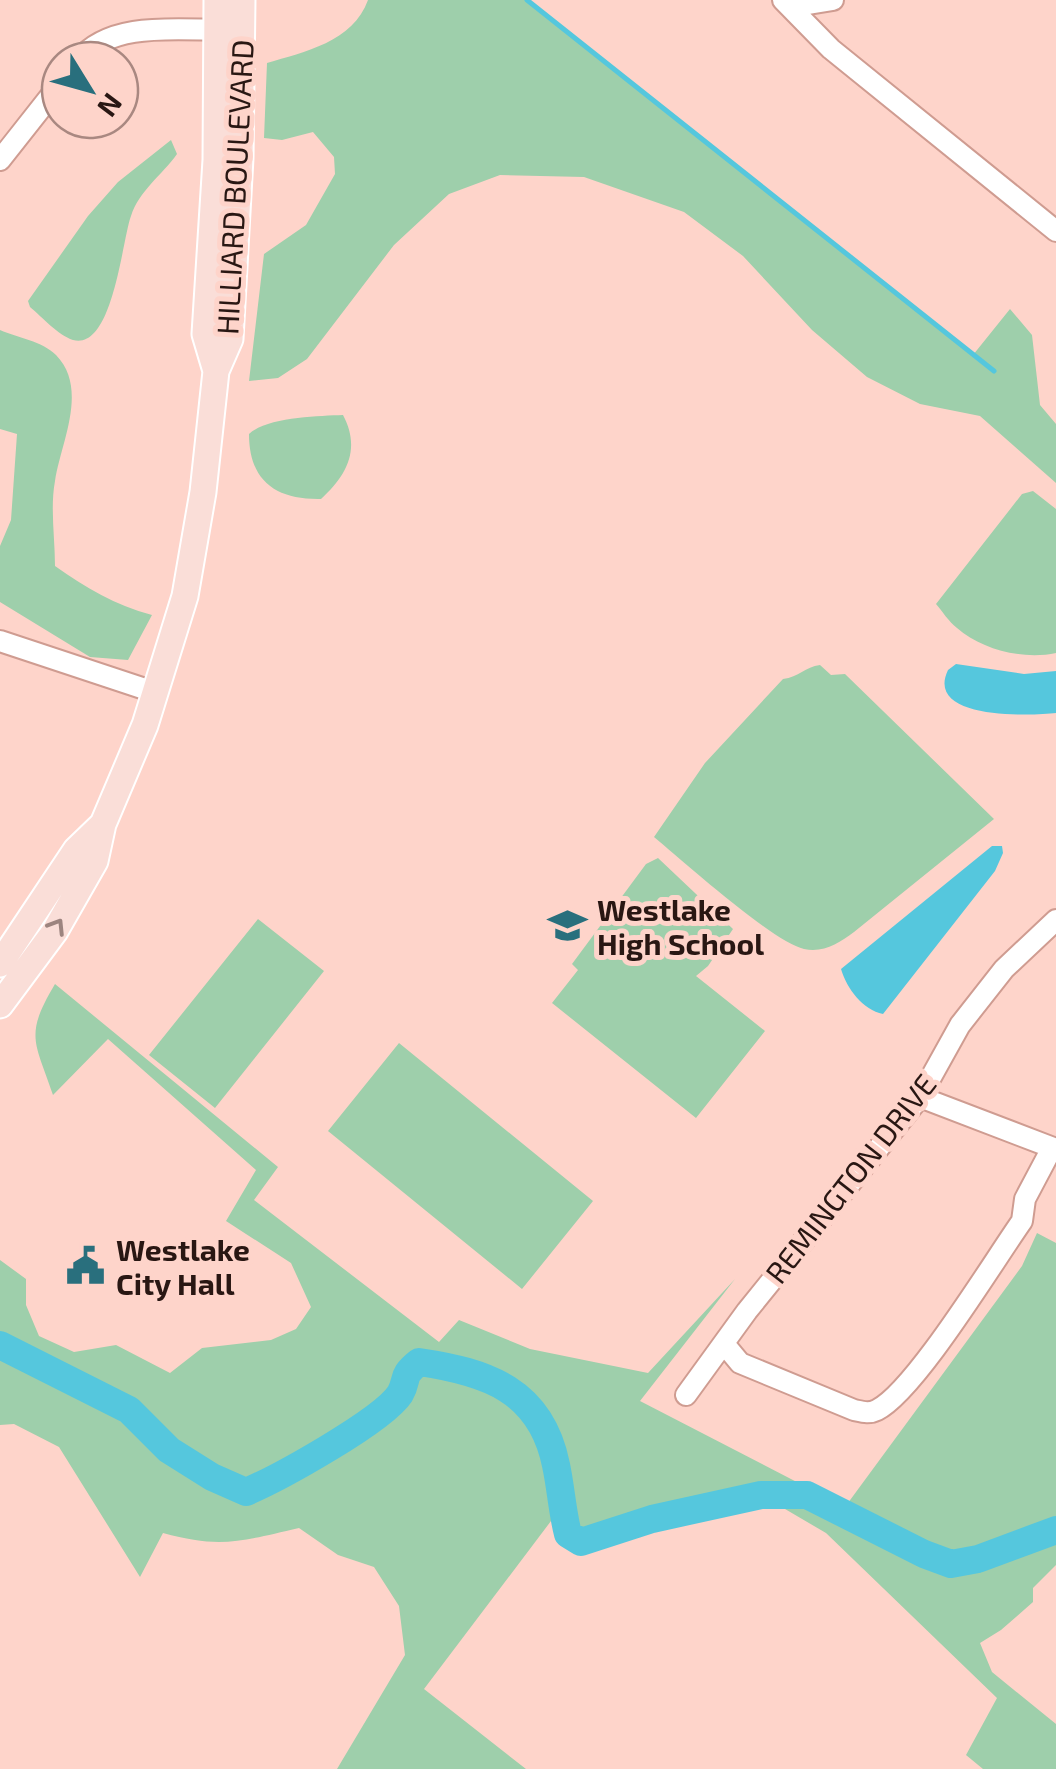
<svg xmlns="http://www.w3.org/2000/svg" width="1056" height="1769" font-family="'Exo 2',sans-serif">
<rect width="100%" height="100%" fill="#fed4ca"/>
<path fill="#9ecfab" d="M 368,0 L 527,0 L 973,355 L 1010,309 L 1032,335 L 1040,405 L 1056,424 L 1056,483 L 980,416 L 920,404 L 867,377 L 812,330 L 743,256 L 684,212 L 584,177 L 500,175 L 449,194 L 394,245 L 307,359 L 278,378 L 249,381 L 264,254 L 306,225 L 335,174 L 334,157 L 313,132 L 282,140 L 264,138 L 267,63 C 304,52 353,42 368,0 Z
M 171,140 L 177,154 C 162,175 139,191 131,216 C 122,240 113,351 73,340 C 58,335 42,317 30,307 L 28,301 L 88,216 L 118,182 Z
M 0,330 C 18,338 42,341 56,355 C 89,389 61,442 55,481 C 50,508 55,538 55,566 C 86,588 115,605 152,615 L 128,660 L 90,657 L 0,602 L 0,546 L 11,520 L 17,434 L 0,429 Z
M 343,415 C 361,449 347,475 321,499 C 276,500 249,481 249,434 C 267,417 318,416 343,415 Z
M 1033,491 L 1056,509 L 1056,653 C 1024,660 982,650 957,628 C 949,622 942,611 936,604 L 1022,494 Z
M 820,665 L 831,675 L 845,674 L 994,819 L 854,932 C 839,943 824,953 804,949 C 773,942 683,861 654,837 L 705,763 L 783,679 C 799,677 805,667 820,665 Z
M 658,858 L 733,929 L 708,966 L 696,976 L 765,1031 L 696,1118 L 552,1003 L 578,970 L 572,964 L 646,864 Z
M 258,919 L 324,971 L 215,1108 L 149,1055 Z
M 55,984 L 278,1167 L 254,1200 L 439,1342 L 459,1320 L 530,1349 L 648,1373 L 735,1279 L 640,1401 L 845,1507 L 1022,1266 L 1037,1233 L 1056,1243 L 1056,1565 L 1033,1588 L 1033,1602 L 1001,1630 L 980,1643 L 992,1672 L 1056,1724 L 1056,1769 L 983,1769 L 966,1755 L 997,1698 L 826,1533 L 761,1495 L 652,1519 L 581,1542 L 551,1521 L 424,1689 L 526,1769 L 337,1769 L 405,1655 L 399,1606 L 374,1567 L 338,1555 L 299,1528 C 242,1541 221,1549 163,1533 L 140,1577 L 59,1447 L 14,1424 L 0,1425 L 0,1260 L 26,1279 L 26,1305 L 39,1336 L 74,1352 L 116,1345 L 170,1373 L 202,1348 L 271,1340 L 296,1329 L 311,1307 L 291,1263 L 226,1221 L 256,1170 L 108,1039 L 53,1095 C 35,1041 24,1036 55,984 Z
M 399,1043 L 593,1201 L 522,1289 L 328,1131 Z"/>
<path fill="#55c7dd" d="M 956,664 L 1024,674 L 1056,671 L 1056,713 C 1030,716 924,720 948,670 Z
M 992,846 L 1002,846 L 1003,853 L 995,871 L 883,1014 C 863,1010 847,989 841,969 Z"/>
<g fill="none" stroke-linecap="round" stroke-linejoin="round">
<path stroke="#55c7dd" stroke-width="5" d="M 527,0 L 994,371"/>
<path stroke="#55c7dd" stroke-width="28" d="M 0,1345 L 129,1410 L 169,1450 L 212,1477 L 246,1492 C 279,1478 382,1421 400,1394 C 409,1378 400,1377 419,1362 C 487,1372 541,1390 556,1465 C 561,1488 562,1511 568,1534 L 581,1542 L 652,1519 L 761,1495 L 807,1495 L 924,1554 L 951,1564 L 978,1559 L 1056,1530"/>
<defs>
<path id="minor" d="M 783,0 L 831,49 L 1056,231
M 790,7 L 833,0
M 79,60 C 112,19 184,31 230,30
M 0,160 L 60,84
M 0,641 L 157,693
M 920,1097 L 1056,1149
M 725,1345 L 740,1363 L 854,1410 C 863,1412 869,1414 877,1410 C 915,1391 993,1262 1022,1221 L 1025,1199 L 1052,1148
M 686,1395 L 747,1311 L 920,1097 L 960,1025 L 1004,969 L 1056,920"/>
<path id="major" d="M 216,371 L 205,334 L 216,160 L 217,0
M 0,964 L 76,850 L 103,824
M 0,1005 L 55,931 L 95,861 L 103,824 L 145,725 L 185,596 L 203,492 L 216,371 L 230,339 L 240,158 L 242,0"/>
</defs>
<use href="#minor" stroke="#cf9c91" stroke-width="24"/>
<use href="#major" stroke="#fff" stroke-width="29"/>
<use href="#minor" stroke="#fff" stroke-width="20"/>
<use href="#major" stroke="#faded8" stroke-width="25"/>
</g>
<defs><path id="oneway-chevron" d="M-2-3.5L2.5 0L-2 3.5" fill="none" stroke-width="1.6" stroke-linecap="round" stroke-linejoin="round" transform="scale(2.5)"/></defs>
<use stroke="#9c847f" href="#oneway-chevron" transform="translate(57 926) rotate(-58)"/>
<defs>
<symbol id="school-bare" viewBox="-9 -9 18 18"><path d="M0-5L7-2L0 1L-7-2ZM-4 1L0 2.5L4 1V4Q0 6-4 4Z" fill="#296f7d" stroke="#fed4ca" stroke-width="2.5" paint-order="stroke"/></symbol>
<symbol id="civic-bare" viewBox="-9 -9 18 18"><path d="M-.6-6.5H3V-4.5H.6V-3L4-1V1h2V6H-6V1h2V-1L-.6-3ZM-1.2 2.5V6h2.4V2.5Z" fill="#296f7d" stroke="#fed4ca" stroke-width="2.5" paint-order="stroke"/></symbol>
</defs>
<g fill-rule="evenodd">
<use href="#school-bare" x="540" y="898" width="55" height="55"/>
<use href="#civic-bare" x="58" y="1238" width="55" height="55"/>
</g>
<g text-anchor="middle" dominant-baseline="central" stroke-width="10" stroke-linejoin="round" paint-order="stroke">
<g font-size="30" fill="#291713" stroke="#fed4ca">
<text transform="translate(234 187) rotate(-87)">HILLIARD BOULEVARD</text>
<text transform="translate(850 1178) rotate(-52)">REMINGTON DRIVE</text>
</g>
<g font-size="30" font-weight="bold" fill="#291713" stroke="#fed4ca" text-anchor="start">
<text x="597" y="909">Westlake<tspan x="597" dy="34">High School</tspan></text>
<text x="116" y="1249">Westlake<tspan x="116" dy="34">City Hall</tspan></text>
</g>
</g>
<g transform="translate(90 90) rotate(127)"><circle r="48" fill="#fed4ca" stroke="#a98881" stroke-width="2.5"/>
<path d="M0-8L18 38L0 25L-18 38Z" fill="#296f7d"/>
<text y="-15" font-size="28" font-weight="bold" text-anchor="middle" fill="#291713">N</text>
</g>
</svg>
